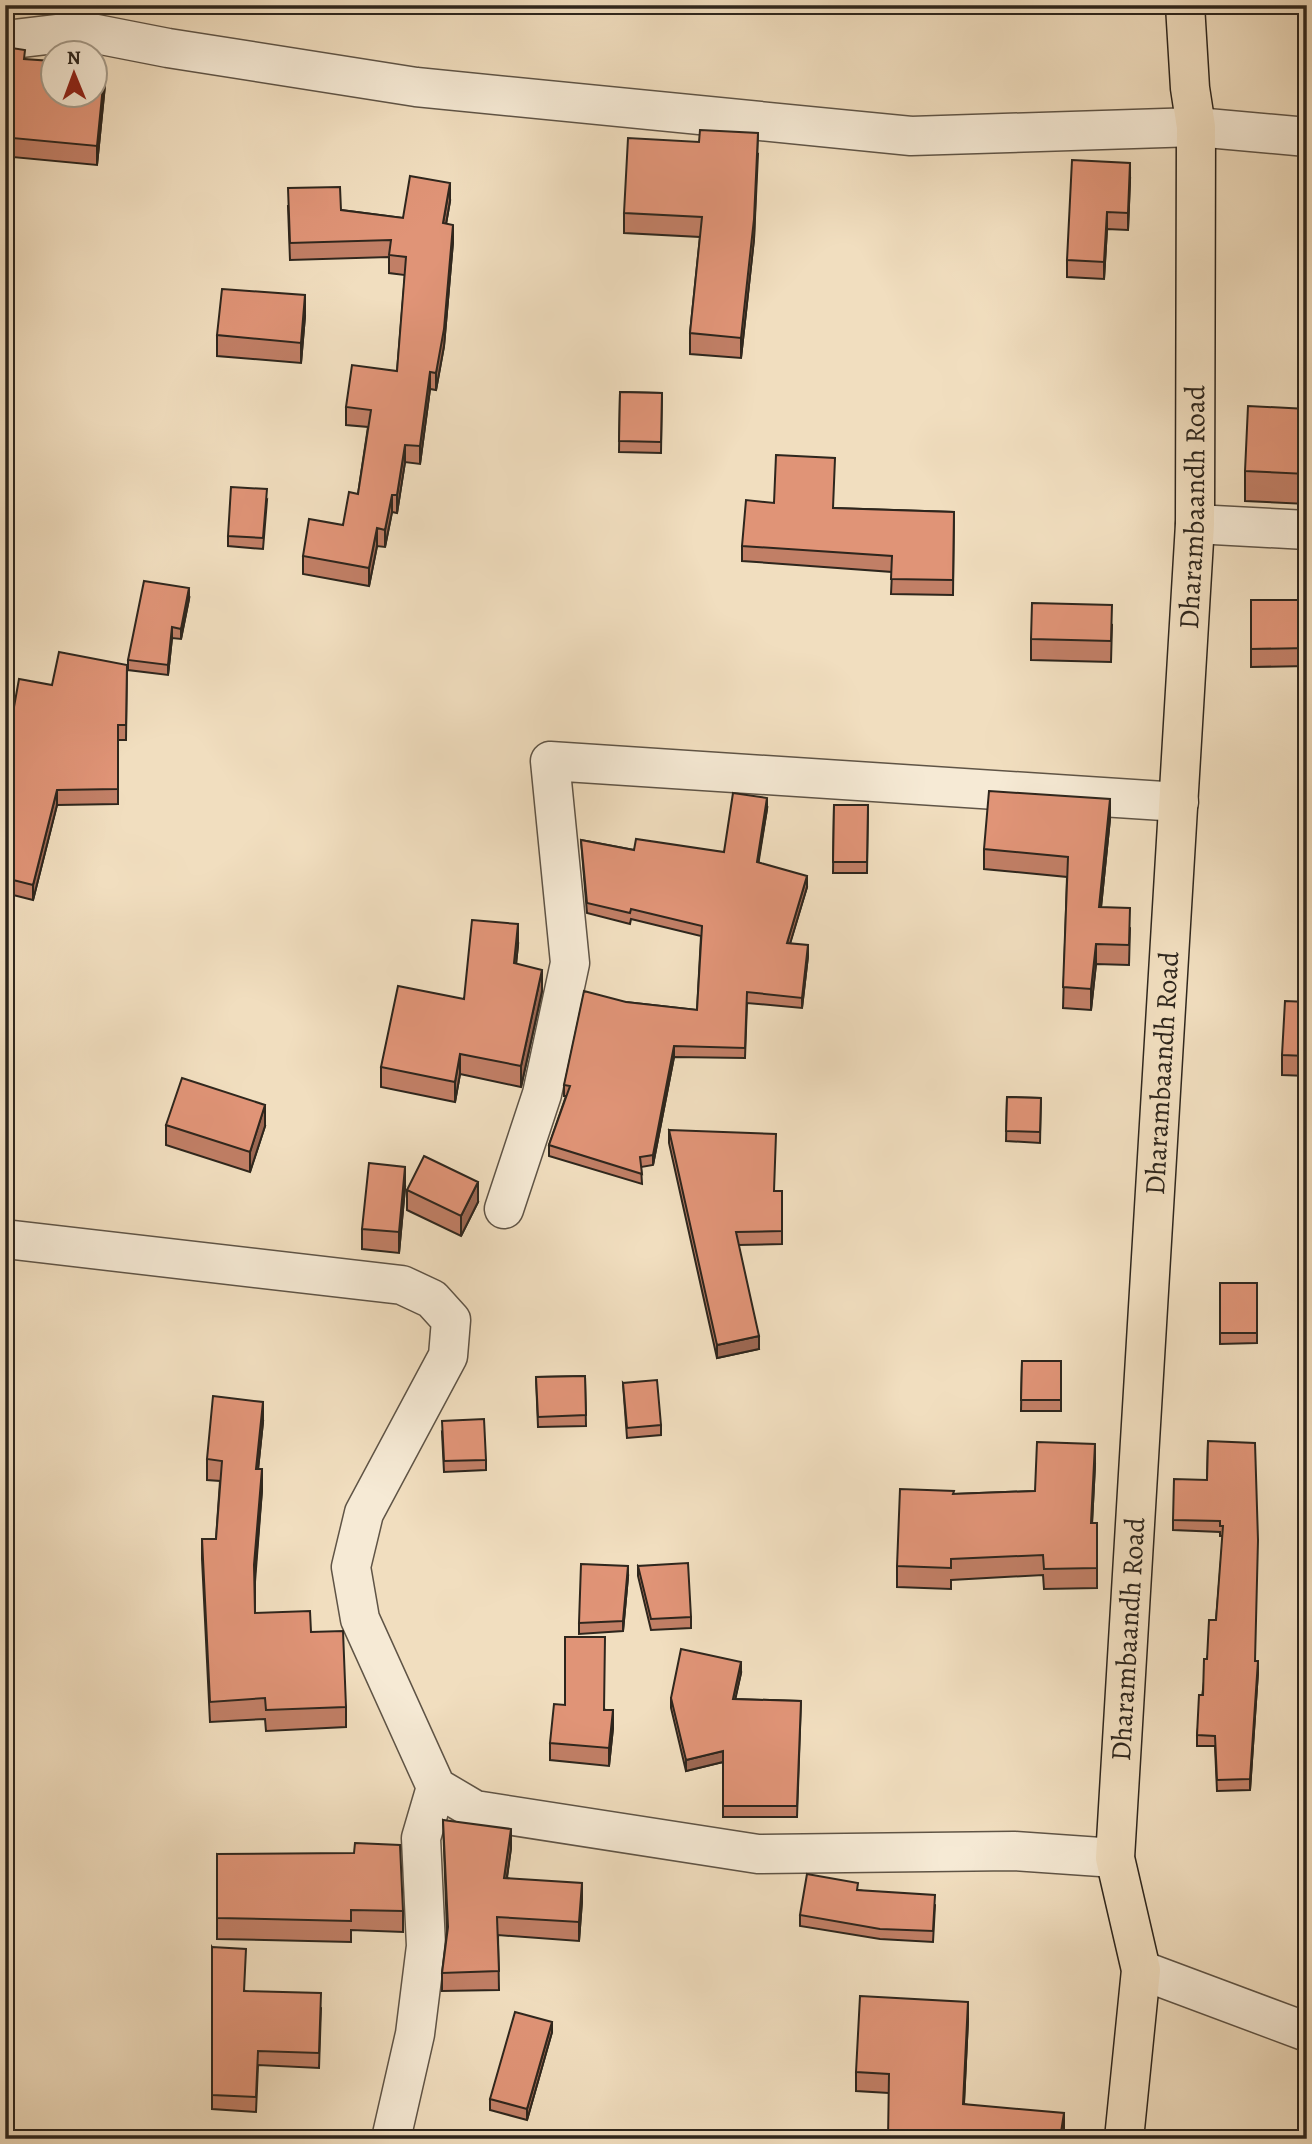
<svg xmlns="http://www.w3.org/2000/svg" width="1312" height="2144" font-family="Alegreya,serif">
<rect width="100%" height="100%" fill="#f1debf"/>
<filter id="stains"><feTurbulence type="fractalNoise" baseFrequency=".00286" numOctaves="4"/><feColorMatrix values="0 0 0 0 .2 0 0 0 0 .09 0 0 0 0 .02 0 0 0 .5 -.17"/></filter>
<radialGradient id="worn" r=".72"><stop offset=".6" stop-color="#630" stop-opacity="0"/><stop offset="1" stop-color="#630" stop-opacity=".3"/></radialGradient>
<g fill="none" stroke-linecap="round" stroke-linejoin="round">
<defs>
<path id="minor" d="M 5,40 L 81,31 L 168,48 L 416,87 L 911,136 L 1196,127 L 1307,137
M 1195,524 L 1307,530
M 504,1209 L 542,1094 L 570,963 L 550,761 L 1179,802
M 5,1239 L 402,1285 L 432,1299 L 451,1320 L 448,1356 L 364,1513 L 351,1567 L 360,1619 L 436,1787 L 475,1810 L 758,1854 L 1014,1851 L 1115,1858
M 1141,1970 L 1307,2032
M 391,2139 L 415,2034 L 426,1946 L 421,1838 L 436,1787"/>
<g id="primary">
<path id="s1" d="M 1124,2139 L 1141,1970 L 1115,1858 L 1195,524 L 1196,127 L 1190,88 L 1185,5"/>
</g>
</defs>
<use href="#minor" stroke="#5f5446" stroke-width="41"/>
<use href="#primary" stroke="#2e261d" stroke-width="41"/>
<use href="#minor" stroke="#f6ead5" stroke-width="38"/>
<use href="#primary" stroke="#f1debf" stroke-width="38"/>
</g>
<path fill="#c17f66" stroke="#2e261d" stroke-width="2" d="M 5,47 L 25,59 L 105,85 L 97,165 L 13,157 L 7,200 L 5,200 Z
M 758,154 L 754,239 L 741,358 L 690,354 L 690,333 L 700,237 L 624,233 L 624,213 Z
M 1130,180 L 1128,230 L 1107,229 L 1104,279 L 1067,277 L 1067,260 Z
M 450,201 L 446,224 L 453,242 L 444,346 L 436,390 L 430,389 L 420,464 L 405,462 L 397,513 L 392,512 L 385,547 L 377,546 L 369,586 L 303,574 L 303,556 L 343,525 L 358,494 L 368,427 L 346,425 L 346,407 L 397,371 L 405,275 L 389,273 L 389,257 L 290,260 L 288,206 L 341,210 L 403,218 Z
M 305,316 L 301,363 L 217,356 L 217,335 Z
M 620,392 L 662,393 L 661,453 L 619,452 Z
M 1307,409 L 1307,504 L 1245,501 L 1245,471 Z
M 267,500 L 263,549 L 228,546 L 228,536 Z
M 834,508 L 954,512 L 953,595 L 891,594 L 892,572 L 742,561 L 742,546 Z
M 189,599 L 181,639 L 172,638 L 168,675 L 128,670 L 128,660 Z
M 1251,600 L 1307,600 L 1307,666 L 1251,667 Z
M 1112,625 L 1111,662 L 1031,660 L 1031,639 Z
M 127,665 L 126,740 L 118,740 L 118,804 L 57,805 L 33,900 L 5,893 L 5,706 L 14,707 L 52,685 Z
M 834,805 L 868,805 L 867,873 L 833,873 Z
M 767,809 L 758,862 L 807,887 L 790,943 L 808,956 L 802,1008 L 747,1003 L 745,1058 L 674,1057 L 653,1165 L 641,1167 L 642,1184 L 549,1156 L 549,1145 L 566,1096 L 564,1096 L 564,1085 L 626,1002 L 697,1010 L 701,936 L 631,919 L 630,924 L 587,913 L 581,840 L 634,850 L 724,852 Z
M 1110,819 L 1101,907 L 1130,928 L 1129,965 L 1096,964 L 1091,1010 L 1063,1008 L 1067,877 L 984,869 L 984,849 Z
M 518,945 L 516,964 L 542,991 L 521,1087 L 460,1074 L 455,1102 L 381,1087 L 381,1067 L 464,999 Z
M 1307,1002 L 1307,1076 L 1282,1075 L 1282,1055 Z
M 1007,1097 L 1041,1098 L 1040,1143 L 1006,1141 Z
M 166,1125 L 265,1126 L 250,1172 L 166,1145 Z
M 669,1130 L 775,1191 L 782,1191 L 782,1244 L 738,1245 L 759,1349 L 717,1358 L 669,1143 Z
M 405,1188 L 399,1253 L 362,1249 L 362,1229 Z
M 407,1190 L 478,1202 L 461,1236 L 407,1210 Z
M 1220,1283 L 1257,1283 L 1257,1343 L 1220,1344 Z
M 1022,1361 L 1061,1361 L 1061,1411 L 1021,1411 Z
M 585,1376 L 586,1426 L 538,1427 L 536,1377 Z
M 623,1383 L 661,1425 L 661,1435 L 627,1438 Z
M 263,1422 L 258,1469 L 262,1490 L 255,1582 L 255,1613 L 311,1632 L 346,1707 L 346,1727 L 266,1731 L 265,1719 L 210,1722 L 202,1559 L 202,1539 L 216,1539 L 220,1481 L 207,1480 L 207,1459 Z
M 442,1432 L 486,1460 L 486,1470 L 444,1472 Z
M 1208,1441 L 1255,1661 L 1258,1672 L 1250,1790 L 1217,1791 L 1215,1746 L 1197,1746 L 1197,1735 L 1207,1659 L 1216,1620 L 1223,1536 L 1220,1536 L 1220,1532 L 1173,1530 L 1173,1520 L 1207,1480 Z
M 1095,1465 L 1092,1523 L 1097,1523 L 1097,1588 L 1044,1589 L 1043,1575 L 951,1580 L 951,1589 L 897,1587 L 897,1566 L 953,1494 L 1035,1491 Z
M 638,1566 L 691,1617 L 691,1628 L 651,1630 L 638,1576 Z
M 628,1577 L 623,1631 L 579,1634 L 579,1623 Z
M 741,1673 L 735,1699 L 801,1701 L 797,1817 L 723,1817 L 723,1762 L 686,1771 L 671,1708 L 671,1698 Z
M 605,1710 L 613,1728 L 609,1766 L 550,1760 L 550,1743 Z
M 443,1820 L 511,1848 L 507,1878 L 582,1901 L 579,1941 L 498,1935 L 499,1990 L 442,1991 L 442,1973 L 447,1931 Z
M 217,1854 L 403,1911 L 403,1932 L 351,1930 L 351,1942 L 217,1939 Z
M 858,1890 L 935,1905 L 933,1942 L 880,1939 L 800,1926 L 800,1915 Z
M 212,1947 L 245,1991 L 321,2008 L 319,2068 L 258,2065 L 256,2112 L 212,2109 Z
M 968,2020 L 964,2104 L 1064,2131 L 889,2093 L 856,2091 L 856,2072 Z
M 552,2032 L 527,2120 L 490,2110 L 490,2099 Z"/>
<path fill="#9d6853" stroke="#2e261d" stroke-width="2" d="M 105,66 L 105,85 L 97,165 L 97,146 Z
M 758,133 L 754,239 L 741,358 L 741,338 Z
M 13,138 L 13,157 L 7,200 L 7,181 Z
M 1130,163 L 1130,180 L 1128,230 L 1128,213 Z
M 450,183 L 450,201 L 443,241 L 443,223 Z
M 1107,212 L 1107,229 L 1104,279 L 1104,262 Z
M 453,225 L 453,242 L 444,346 L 436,390 L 436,373 Z
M 305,295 L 305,316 L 301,363 L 301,343 Z
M 430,372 L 430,389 L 420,464 L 420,446 Z
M 405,445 L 405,462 L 397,513 L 397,495 Z
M 392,495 L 392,512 L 385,547 L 385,530 Z
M 377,528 L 377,546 L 369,586 L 369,568 Z
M 189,588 L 189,599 L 181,639 L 181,629 Z
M 172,627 L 172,638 L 168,675 L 168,665 Z
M 57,790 L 57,805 L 33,900 L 33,885 Z
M 767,798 L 767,809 L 757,872 L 757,862 Z
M 1110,799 L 1110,819 L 1099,927 L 1099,907 Z
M 807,876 L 807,887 L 787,954 L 787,943 Z
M 518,924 L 518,945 L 514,984 L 514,963 Z
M 1096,944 L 1096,964 L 1091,1010 L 1091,989 Z
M 808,945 L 808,956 L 802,1008 L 802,998 Z
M 542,970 L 542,991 L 521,1087 L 521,1066 Z
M 674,1046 L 674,1057 L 653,1165 L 653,1155 Z
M 460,1054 L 460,1074 L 455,1102 L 455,1082 Z
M 265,1105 L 265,1126 L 250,1172 L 250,1152 Z
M 405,1167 L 405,1188 L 399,1253 L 399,1232 Z
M 478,1182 L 478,1202 L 461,1236 L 461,1216 Z
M 759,1336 L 759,1349 L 717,1358 L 717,1345 Z
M 263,1402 L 263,1422 L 256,1489 L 256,1469 Z
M 1095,1444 L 1095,1465 L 1091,1543 L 1091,1523 Z
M 262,1469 L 262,1490 L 254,1585 L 254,1565 Z
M 628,1566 L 628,1577 L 623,1631 L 623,1621 Z
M 1258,1661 L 1258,1672 L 1250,1790 L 1250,1779 Z
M 741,1662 L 741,1673 L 733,1710 L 733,1699 Z
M 613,1710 L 613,1728 L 609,1766 L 609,1748 Z
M 723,1751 L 723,1762 L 686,1771 L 686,1760 Z
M 511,1829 L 511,1848 L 504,1896 L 504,1878 Z
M 582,1883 L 582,1901 L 579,1941 L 579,1922 Z
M 968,2002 L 968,2020 L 963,2122 L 963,2104 Z
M 552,2022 L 552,2032 L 527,2120 L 527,2109 Z
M 1064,2113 L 1064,2131 L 1063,2139 L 1060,2139 Z"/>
<path fill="#e09477" stroke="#2e261d" stroke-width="2" d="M 5,47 L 25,50 L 24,59 L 52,61 L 52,94 L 94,94 L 94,65 L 105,66 L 97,146 L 13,138 L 7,181 L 5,181 Z
M 700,130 L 758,133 L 754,219 L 741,338 L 690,333 L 702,217 L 624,213 L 628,138 L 699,142 Z
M 1072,160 L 1130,163 L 1128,213 L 1107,212 L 1104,262 L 1067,260 Z
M 410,176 L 450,183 L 443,223 L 453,225 L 444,329 L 436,373 L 430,372 L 420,446 L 405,445 L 397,495 L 392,495 L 385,530 L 377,528 L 369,568 L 303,556 L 309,519 L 343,525 L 349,492 L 358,494 L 371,410 L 346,407 L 352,365 L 397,371 L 406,257 L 389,255 L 391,240 L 290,243 L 288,188 L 340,187 L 341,210 L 403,218 Z
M 222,289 L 305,295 L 301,343 L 217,335 Z
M 620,392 L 662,393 L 661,442 L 619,441 Z
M 1248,406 L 1307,409 L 1307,474 L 1245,471 Z
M 776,455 L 835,458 L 833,508 L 954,512 L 953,580 L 891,579 L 892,556 L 742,546 L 746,500 L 774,503 Z
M 231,487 L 267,489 L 263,538 L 228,536 Z
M 144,581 L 189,588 L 181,629 L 172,627 L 168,665 L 128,660 Z
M 1251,600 L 1307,600 L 1307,648 L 1251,649 Z
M 1032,603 L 1112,605 L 1111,641 L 1031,639 Z
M 59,652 L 127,665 L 126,725 L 118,725 L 118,789 L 57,790 L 33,885 L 5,878 L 5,706 L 14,707 L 19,679 L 52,685 Z
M 989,791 L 1110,799 L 1099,907 L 1130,908 L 1129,945 L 1096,944 L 1091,989 L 1063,987 L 1068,857 L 984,849 Z
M 733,793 L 767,798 L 757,862 L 807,876 L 787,943 L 808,945 L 802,998 L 747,992 L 745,1048 L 674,1046 L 653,1155 L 640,1157 L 642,1174 L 549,1145 L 570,1086 L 564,1085 L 584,991 L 626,1002 L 697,1010 L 702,926 L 631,909 L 630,913 L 587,903 L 581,840 L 634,850 L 636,839 L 724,852 Z
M 834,805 L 868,805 L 867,862 L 833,862 Z
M 472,920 L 518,924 L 514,963 L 542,970 L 521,1066 L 460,1054 L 455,1082 L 381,1067 L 398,986 L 464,999 Z
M 1285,1001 L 1307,1002 L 1307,1056 L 1282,1055 Z
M 182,1078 L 265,1105 L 250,1152 L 166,1125 Z
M 1007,1097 L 1041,1098 L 1040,1132 L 1006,1131 Z
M 669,1130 L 776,1134 L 774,1191 L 782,1191 L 782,1231 L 736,1232 L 759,1336 L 717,1345 Z
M 424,1156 L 478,1182 L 461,1216 L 407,1190 Z
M 369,1163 L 405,1167 L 399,1232 L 362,1229 Z
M 1220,1283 L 1257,1283 L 1257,1333 L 1220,1333 Z
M 1022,1361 L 1061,1361 L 1061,1400 L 1021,1400 Z
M 585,1376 L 586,1415 L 538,1417 L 536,1377 Z
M 657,1380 L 661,1425 L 627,1428 L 623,1383 Z
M 213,1396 L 263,1402 L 256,1469 L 262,1469 L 254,1565 L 255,1613 L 310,1611 L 311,1632 L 343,1631 L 346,1707 L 266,1710 L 265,1698 L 210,1702 L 202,1539 L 216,1539 L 222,1461 L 207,1459 Z
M 484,1419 L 486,1460 L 444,1461 L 442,1421 Z
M 1208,1441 L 1255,1443 L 1258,1540 L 1255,1661 L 1258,1661 L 1250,1779 L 1217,1780 L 1215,1736 L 1197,1735 L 1199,1695 L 1203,1695 L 1204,1659 L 1207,1659 L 1209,1620 L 1216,1620 L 1223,1526 L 1220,1526 L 1220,1521 L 1173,1520 L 1174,1479 L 1207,1480 Z
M 1037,1442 L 1095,1444 L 1091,1523 L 1097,1523 L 1097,1568 L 1044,1569 L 1043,1555 L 951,1559 L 951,1568 L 897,1566 L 900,1489 L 954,1491 L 953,1494 L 1035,1491 Z
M 688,1563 L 691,1617 L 651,1619 L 638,1566 Z
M 581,1564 L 628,1566 L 623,1621 L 579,1623 Z
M 565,1637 L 605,1637 L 604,1710 L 613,1710 L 609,1748 L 550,1743 L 554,1704 L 565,1705 Z
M 681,1649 L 741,1662 L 733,1699 L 801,1701 L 797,1806 L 723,1806 L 723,1751 L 686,1760 L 671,1698 Z
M 443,1820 L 511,1829 L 504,1878 L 582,1883 L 579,1922 L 497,1917 L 499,1971 L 442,1973 L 448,1927 Z
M 355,1843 L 400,1845 L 403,1911 L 351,1910 L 351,1921 L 217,1918 L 217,1854 L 354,1853 Z
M 807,1874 L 858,1883 L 857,1890 L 935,1895 L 933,1931 L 880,1929 L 800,1915 Z
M 212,1947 L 246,1949 L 244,1991 L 321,1993 L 319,2053 L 258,2051 L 256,2097 L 212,2095 Z
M 860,1996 L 968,2002 L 963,2104 L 1064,2113 L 1060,2139 L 888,2139 L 889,2074 L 856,2072 Z
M 515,2012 L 552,2022 L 527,2109 L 490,2099 Z"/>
<g text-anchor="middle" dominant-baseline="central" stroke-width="6" stroke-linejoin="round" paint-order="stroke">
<g font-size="28" fill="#2e261d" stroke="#f6ead5">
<text stroke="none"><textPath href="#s1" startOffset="1638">Dharambaandh Road</textPath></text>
<text stroke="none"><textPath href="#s1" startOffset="1071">Dharambaandh Road</textPath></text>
<text stroke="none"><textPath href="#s1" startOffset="504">Dharambaandh Road</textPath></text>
</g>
</g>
<rect width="1312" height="2144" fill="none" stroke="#f1debf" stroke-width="28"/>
<rect x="7" y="7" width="1298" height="2130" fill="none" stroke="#2e261d" stroke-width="3.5"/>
<rect x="14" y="14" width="1284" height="2116" fill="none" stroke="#2e261d" stroke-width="2"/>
<g transform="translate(74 74) rotate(359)"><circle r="33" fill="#f6ead5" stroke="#a69c8b" stroke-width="2"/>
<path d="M0-5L12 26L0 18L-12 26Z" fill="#8f2418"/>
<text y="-10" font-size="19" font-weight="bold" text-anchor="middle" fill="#2e261d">N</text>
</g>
<rect width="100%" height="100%" filter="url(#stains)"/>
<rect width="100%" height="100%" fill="url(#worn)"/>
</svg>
